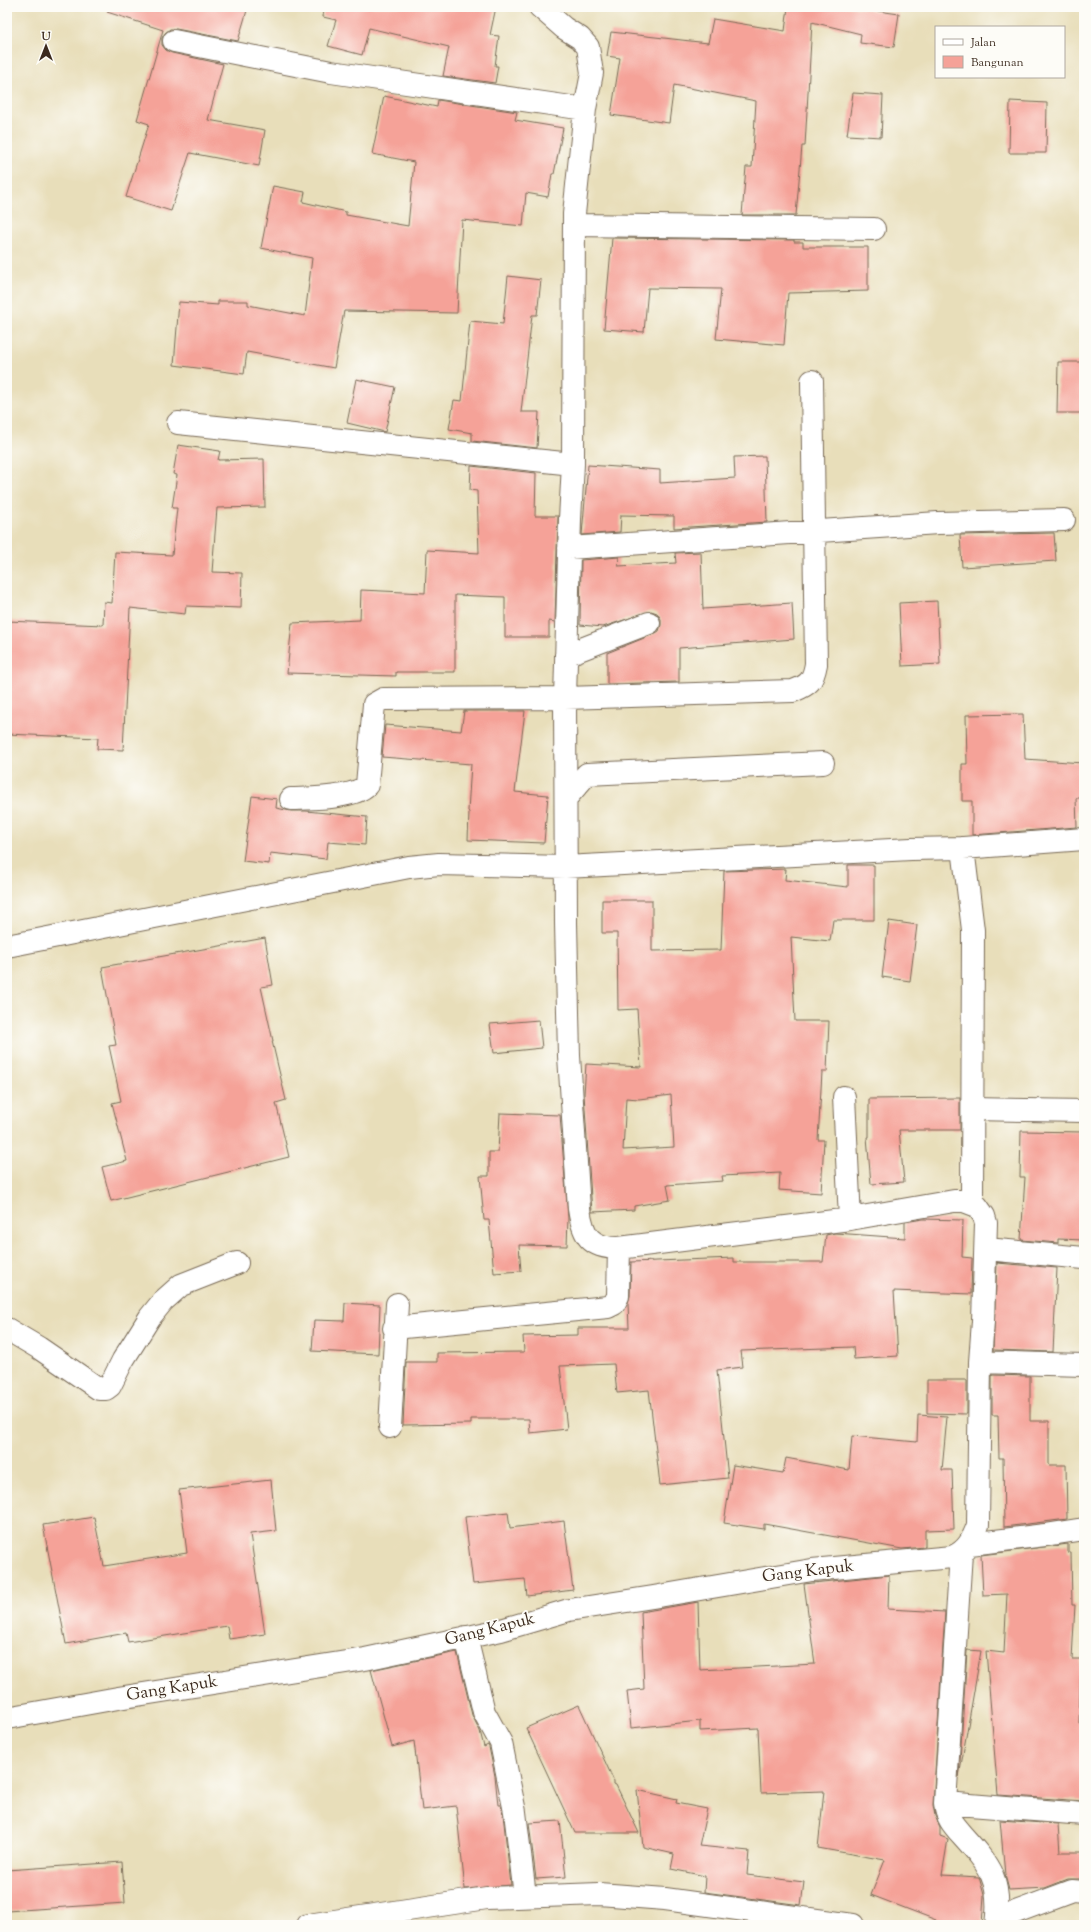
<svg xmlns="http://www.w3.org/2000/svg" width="1091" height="1932" font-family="'Sorts Mill Goudy',serif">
<rect width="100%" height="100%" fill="#fdfcf7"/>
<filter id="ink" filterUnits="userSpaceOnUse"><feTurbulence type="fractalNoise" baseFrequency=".025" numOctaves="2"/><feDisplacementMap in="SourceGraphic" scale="8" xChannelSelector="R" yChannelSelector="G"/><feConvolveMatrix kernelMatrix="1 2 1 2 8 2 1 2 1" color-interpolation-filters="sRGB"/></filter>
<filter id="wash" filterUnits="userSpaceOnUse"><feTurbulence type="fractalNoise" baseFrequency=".012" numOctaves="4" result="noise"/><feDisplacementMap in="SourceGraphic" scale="16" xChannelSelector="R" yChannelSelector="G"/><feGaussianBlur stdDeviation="0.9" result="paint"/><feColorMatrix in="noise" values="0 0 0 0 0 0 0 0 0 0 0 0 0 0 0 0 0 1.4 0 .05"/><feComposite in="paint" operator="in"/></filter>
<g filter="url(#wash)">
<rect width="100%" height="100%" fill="#e8deba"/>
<g id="blocks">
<path fill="#f5a298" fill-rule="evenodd" d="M 108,7 L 248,7 L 238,41 L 176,29 L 170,29 L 165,33 L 162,38 L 162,45 L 166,50 L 172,53 L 223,64 L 208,120 L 265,130 L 259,166 L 190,153 L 171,211 L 126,197 L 149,124 L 137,120 L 163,30 L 107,12 Z
M 324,7 L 496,7 L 490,35 L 499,36 L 495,66 L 498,66 L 495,83 L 443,76 L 449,47 L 369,28 L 362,55 L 328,46 L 336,20 L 323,17 Z
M 788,7 L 851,7 L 899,14 L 894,47 L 860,43 L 861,34 L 812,22 L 805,146 L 802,146 L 796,215 L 742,215 L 746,167 L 752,167 L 756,101 L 674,85 L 669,123 L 611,115 L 620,58 L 607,56 L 611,32 L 708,43 L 713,19 L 785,31 Z
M 853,93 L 883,95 L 881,137 L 847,135 Z
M 384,96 L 437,107 L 438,100 L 517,112 L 515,120 L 563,128 L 554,174 L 552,174 L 548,197 L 526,193 L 523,226 L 462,220 L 457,313 L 344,311 L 334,368 L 247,352 L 244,374 L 174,365 L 179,302 L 218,305 L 218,301 L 248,301 L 248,305 L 305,316 L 312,258 L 261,248 L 273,186 L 305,192 L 303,202 L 346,212 L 346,215 L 408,226 L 414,162 L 372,154 Z
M 1010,101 L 1047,103 L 1046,153 L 1009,153 Z
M 612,238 L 794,240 L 794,242 L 803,242 L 803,247 L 868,247 L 868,291 L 788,293 L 784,345 L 716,339 L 721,289 L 648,288 L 644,332 L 604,329 Z
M 508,276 L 541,280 L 537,315 L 532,315 L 521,412 L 539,412 L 537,448 L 472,441 L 472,433 L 449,429 L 454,400 L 462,401 L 470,321 L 503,324 Z
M 1058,362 L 1084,362 L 1084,413 L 1057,413 Z
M 356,379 L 395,387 L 385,432 L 347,423 Z
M 178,445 L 220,451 L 218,460 L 264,459 L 265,507 L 217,508 L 212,572 L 242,573 L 241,608 L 186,606 L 185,614 L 130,608 L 123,750 L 97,749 L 98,738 L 7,734 L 7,621 L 103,625 L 104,602 L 112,603 L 115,552 L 172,555 L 177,508 L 172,508 L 177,475 L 173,474 Z
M 765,456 L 767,522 L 674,528 L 674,516 L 621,515 L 620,532 L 582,535 L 588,465 L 660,470 L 660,483 L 735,478 L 734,457 Z
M 471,466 L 536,473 L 535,516 L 558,516 L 555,622 L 549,621 L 549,637 L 505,637 L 505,597 L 455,595 L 455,672 L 396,672 L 396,676 L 287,673 L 292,623 L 360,620 L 361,590 L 425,593 L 427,550 L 479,553 L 477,491 L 470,490 Z
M 1054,533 L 1056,561 L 962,567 L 960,535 Z
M 701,552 L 703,609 L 792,603 L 794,639 L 679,648 L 679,682 L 607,684 L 607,653 L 654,634 L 659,631 L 661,625 L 661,619 L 657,613 L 651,611 L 603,627 L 580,625 L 581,560 L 619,557 L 618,566 L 676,563 L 675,553 Z
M 937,601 L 940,664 L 902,666 L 899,603 Z
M 464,711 L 525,711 L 515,792 L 548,795 L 544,843 L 468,840 L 469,812 L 468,811 L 471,764 L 382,757 L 385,725 L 461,731 Z
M 1023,714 L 1025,759 L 1083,763 L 1081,798 L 1076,798 L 1077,827 L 972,835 L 972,801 L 962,801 L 962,764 L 967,764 L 966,715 Z
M 252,796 L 277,799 L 276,808 L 291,811 L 306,811 L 367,817 L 365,845 L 328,842 L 326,859 L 270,853 L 269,864 L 243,861 Z
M 848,865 L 874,865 L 874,920 L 833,920 L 830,941 L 791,937 L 795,1021 L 829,1021 L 827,1072 L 822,1072 L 818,1140 L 824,1140 L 821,1193 L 779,1190 L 780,1173 L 722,1176 L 723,1181 L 667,1185 L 670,1200 L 634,1206 L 634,1210 L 592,1212 L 584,1094 L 586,1064 L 641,1067 L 637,1009 L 618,1010 L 617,933 L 602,933 L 602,900 L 652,900 L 652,951 L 721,950 L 724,871 L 786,869 L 785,880 L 848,887 ZM 671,1095 L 674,1147 L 623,1150 L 626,1098 L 639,1099 Z
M 889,921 L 917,925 L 910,981 L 882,977 Z
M 265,938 L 273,985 L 261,987 L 273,1041 L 272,1041 L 286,1100 L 276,1103 L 289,1157 L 111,1201 L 102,1167 L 127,1161 L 112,1103 L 121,1101 L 109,1046 L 116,1045 L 102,967 Z
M 539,1020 L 542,1048 L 494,1053 L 490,1024 Z
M 960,1098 L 960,1130 L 899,1130 L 904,1182 L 871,1184 L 867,1137 L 869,1137 L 869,1099 Z
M 500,1113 L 560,1115 L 568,1218 L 567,1246 L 519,1245 L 521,1271 L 494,1273 L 489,1220 L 484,1220 L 480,1176 L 489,1176 L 489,1152 L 498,1152 Z
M 1021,1131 L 1084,1132 L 1084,1240 L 1058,1239 L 1058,1243 L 1021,1240 L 1025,1177 L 1020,1177 Z
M 923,1219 L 963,1220 L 962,1257 L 972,1258 L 971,1294 L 894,1291 L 898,1356 L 854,1359 L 853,1347 L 741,1351 L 743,1367 L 717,1370 L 728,1478 L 660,1485 L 649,1390 L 617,1393 L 614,1364 L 560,1366 L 567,1429 L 530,1433 L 529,1419 L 471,1419 L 471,1424 L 403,1425 L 406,1362 L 437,1362 L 437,1353 L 524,1352 L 523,1336 L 578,1335 L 578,1328 L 629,1328 L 628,1303 L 630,1296 L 631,1262 L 734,1258 L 734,1262 L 823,1262 L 826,1235 L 835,1233 L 905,1238 L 905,1222 Z
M 997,1263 L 1057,1268 L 1053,1352 L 993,1350 Z
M 345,1303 L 380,1305 L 378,1354 L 312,1351 L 314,1320 L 344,1321 Z
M 992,1375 L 1030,1376 L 1030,1421 L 1049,1421 L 1049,1465 L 1066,1465 L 1067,1519 L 1004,1527 L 1003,1458 L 999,1458 L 998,1415 L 992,1415 Z
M 927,1380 L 967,1380 L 967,1414 L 927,1413 Z
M 918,1415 L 947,1417 L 942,1470 L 952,1470 L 954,1529 L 925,1530 L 925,1547 L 902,1549 L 764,1524 L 764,1529 L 724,1523 L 733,1465 L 783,1473 L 786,1458 L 849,1470 L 852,1436 L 917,1442 Z
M 271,1480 L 276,1531 L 250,1534 L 265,1634 L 229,1639 L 227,1626 L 128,1642 L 126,1633 L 66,1644 L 43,1525 L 94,1517 L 104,1566 L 187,1553 L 179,1490 Z
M 508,1512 L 510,1528 L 564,1521 L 573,1590 L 527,1596 L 525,1579 L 473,1584 L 465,1517 Z
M 1068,1544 L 1068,1552 L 1071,1552 L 1072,1605 L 1075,1605 L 1072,1659 L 1081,1659 L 1079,1724 L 1084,1724 L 1084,1801 L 998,1795 L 986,1651 L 1004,1653 L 1007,1594 L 983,1595 L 981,1555 Z
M 889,1575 L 888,1609 L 945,1612 L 933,1805 L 935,1816 L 940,1827 L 940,1836 L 948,1839 L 942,1875 L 979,1877 L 984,1895 L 982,1925 L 936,1925 L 936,1920 L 871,1895 L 885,1860 L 818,1848 L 824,1791 L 761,1793 L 758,1728 L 700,1731 L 700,1721 L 631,1728 L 627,1691 L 644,1689 L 641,1612 L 698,1602 L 700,1670 L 815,1664 L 804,1584 Z
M 967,1650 L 981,1651 L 959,1777 Z
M 457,1652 L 472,1715 L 480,1731 L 484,1747 L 488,1745 L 489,1747 L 495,1776 L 498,1805 L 501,1805 L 503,1814 L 511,1885 L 465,1889 L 456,1806 L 422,1810 L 414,1741 L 392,1747 L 371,1670 Z
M 579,1705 L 614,1781 L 614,1784 L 616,1785 L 639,1833 L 575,1833 L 526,1728 Z
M 637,1790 L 677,1799 L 676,1803 L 707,1809 L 699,1846 L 749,1851 L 747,1875 L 804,1882 L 801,1905 L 704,1892 L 705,1876 L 671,1869 L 674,1854 L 643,1847 Z
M 1000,1820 L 1058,1824 L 1060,1852 L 1084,1852 L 1084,1879 L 1068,1879 L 1045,1888 L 1009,1890 L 1005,1875 Z
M 560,1821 L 566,1877 L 536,1879 L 529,1823 Z
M 122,1862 L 125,1903 L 7,1911 L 7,1870 Z"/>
</g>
</g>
<g filter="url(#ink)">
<use href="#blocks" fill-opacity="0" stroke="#786955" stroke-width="1"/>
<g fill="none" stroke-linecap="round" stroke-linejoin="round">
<defs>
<path id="street" d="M 174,41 L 331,72 L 585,109
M 574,225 L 874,229
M 178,423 L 573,464
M 569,548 L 938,523 L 1064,520
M 566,655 L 649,623
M 566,798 L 587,774 L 823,763
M 291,799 C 310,798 353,799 367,785 L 374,704 L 383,699 L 565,698 L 793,691 C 809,685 813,681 816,664 L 812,381
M 963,848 L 973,930 L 972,1203
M 7,946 L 409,867 L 439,864 L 565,867 L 911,849 L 963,848 L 1084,839
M 844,1097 L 850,1219
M 973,1109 L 1084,1111
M 986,1249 L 1084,1258
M 394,1328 L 608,1307 L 614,1304 L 618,1296 L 619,1248
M 7,1329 L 39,1348 L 99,1389 L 106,1389 L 110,1386 L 123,1360 L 150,1317 L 163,1301 L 181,1285 L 237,1263
M 980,1362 L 1084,1365
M 390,1427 L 397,1304
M 970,1544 L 1045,1535 L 1084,1529
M 961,1553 L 945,1803 C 946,1817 953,1825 962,1835 C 990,1866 1002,1881 996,1925
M 466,1637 L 484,1712 L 501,1743 L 515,1812 L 525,1896
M 7,1718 L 118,1698 L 365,1659 L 501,1630 L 569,1610 L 653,1597 L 812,1570 L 952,1557 C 967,1551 973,1539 978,1525 L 980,1362 L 983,1321 L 986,1223 L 984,1216 L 977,1206 L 964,1201 L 954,1201 L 850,1219 L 619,1248 C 590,1248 583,1236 579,1209 L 569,1056 L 566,923 L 565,698 L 570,519 L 573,464 L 574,214 L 585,109 L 592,73 L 588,47 L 580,38 L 564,28 L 540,7
M 945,1803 L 1084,1814
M 997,1919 L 1072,1891 L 1084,1892
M 308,1925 L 487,1898 L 599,1894 L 665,1899 L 853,1925"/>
</defs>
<use href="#street" stroke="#786955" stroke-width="24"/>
<use href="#street" stroke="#fff" stroke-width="22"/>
</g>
</g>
<g text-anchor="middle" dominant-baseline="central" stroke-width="3.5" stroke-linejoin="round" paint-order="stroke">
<g font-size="17" fill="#3b2a1e" stroke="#fdfcf7">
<text transform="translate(808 1572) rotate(-7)">Gang Kapuk</text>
<text transform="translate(490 1630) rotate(-14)">Gang Kapuk</text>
<text transform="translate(172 1689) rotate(-9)">Gang Kapuk</text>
</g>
</g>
<rect width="1091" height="1932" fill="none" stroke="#fdfcf7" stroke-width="24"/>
<rect x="935" y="26" width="130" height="52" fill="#fdfcf7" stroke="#afa8a0"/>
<rect x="943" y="39" width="20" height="6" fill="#ffffff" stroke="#afa8a0"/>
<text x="971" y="46" font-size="12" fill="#3b2a1e">Jalan</text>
<rect x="943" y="56" width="20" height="12" fill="#f5a298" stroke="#afa8a0"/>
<text x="971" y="66" font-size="12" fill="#3b2a1e">Bangunan</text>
<g transform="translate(46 46)" stroke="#fdfcf7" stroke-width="3" paint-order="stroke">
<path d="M0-3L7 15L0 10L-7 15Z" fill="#3b2a1e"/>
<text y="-6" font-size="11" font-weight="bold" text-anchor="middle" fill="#3b2a1e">U</text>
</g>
</svg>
